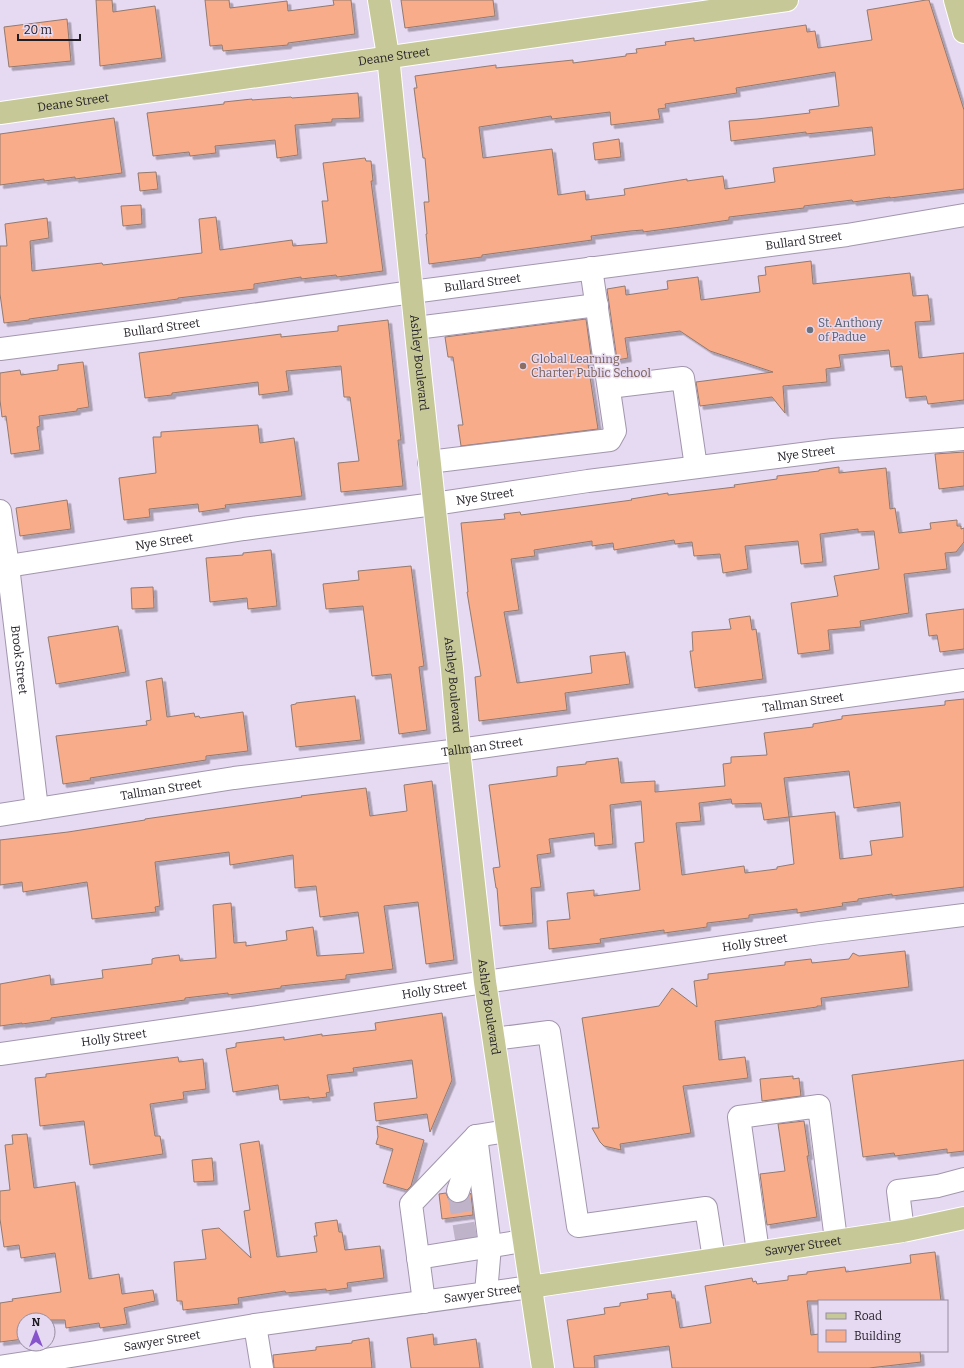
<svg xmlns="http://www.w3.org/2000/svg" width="964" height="1368" font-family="Bitter,serif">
<defs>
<filter id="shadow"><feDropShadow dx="3.5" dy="3.5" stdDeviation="0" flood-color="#0004"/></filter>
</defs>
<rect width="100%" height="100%" fill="#e6d9f2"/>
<path fill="#f9ac8a" stroke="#937a6f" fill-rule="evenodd" filter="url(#shadow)" d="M 96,0 L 112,0 L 113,12 L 155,6 L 162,58 L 100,66 Z
M 205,0 L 229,0 L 230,8 L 287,1 L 288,11 L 334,5 L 333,0 L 351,0 L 355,34 L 288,43 L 288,45 L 223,51 L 222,45 L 210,46 Z
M 401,0 L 493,0 L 495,16 L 405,28 Z
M 926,0 L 929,0 L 964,110 L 964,189 L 890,198 L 890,197 L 853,202 L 852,200 L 804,206 L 804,208 L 729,217 L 729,220 L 681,227 L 643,232 L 643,230 L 630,231 L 591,236 L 592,240 L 482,255 L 482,257 L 429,264 L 426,234 L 427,234 L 424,202 L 429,202 L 425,158 L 423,158 L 414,88 L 417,88 L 415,76 L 496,65 L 496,68 L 573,60 L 573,63 L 626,56 L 626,54 L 637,53 L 636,49 L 666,45 L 665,42 L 694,38 L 694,41 L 806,25 L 807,32 L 815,31 L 818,48 L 872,40 L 867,10 ZM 835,72 L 839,106 L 809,110 L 810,113 L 757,119 L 729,121 L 731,141 L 806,132 L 806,134 L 872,127 L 875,155 L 773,168 L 775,182 L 725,189 L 723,176 L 687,181 L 687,179 L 624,189 L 625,195 L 586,200 L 585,191 L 558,195 L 552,149 L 483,158 L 479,127 L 551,116 L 552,119 L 610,112 L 611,125 L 660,119 L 658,109 L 666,108 L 665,104 L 737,93 L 736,88 Z
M 67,19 L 71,61 L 9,67 L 4,27 Z
M 358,93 L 360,118 L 332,119 L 332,122 L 295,125 L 298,155 L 277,158 L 275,140 L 215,146 L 216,153 L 190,156 L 189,152 L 153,156 L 147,113 L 224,104 L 224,102 L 252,99 L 252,100 L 291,97 L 292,98 Z
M 114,118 L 122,173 L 75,179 L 75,177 L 44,181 L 44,179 L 0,185 L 0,134 Z
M 619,139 L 621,157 L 595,160 L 593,143 Z
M 365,158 L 366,161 L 371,161 L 373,181 L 371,181 L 383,271 L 337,277 L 336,275 L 301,279 L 301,277 L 254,284 L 254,289 L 178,298 L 178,299 L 29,319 L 29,320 L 4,323 L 0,294 L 0,246 L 7,246 L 5,224 L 47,218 L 49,238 L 30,241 L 32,271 L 102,263 L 103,265 L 202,253 L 199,219 L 216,217 L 220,250 L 292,240 L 293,246 L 327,243 L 322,201 L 328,201 L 323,163 Z
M 156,172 L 158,189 L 140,191 L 138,173 Z
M 141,205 L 142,224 L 123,226 L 121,206 Z
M 811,261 L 813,284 L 910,273 L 913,296 L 928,295 L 931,321 L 915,322 L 919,358 L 964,353 L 964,400 L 928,404 L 926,396 L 906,398 L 902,366 L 891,367 L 889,350 L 839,355 L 841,367 L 826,369 L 827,382 L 783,386 L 785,413 L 772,397 L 700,406 L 696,382 L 773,372 L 710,351 L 680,331 L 625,338 L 628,358 L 617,360 L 607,289 L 625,286 L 626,295 L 668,289 L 667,281 L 698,277 L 701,300 L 760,292 L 758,276 L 766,275 L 765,267 Z
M 586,319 L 592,363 L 588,364 L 598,429 L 461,446 L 458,425 L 463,425 L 453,357 L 448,357 L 445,337 Z
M 388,320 L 401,440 L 398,440 L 403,486 L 341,492 L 338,463 L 359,461 L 350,397 L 344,397 L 341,366 L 286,371 L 289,391 L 259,395 L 258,382 L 172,393 L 172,395 L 145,398 L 139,353 L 281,334 L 281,337 L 338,331 L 338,326 Z
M 83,362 L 89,407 L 77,409 L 77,411 L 39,416 L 40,426 L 37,427 L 40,450 L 11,454 L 6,416 L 2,417 L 0,400 L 0,373 L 20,370 L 21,375 L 58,370 L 58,365 Z
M 258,425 L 260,443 L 294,438 L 302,496 L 225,505 L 226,508 L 199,512 L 198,504 L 149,509 L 150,517 L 124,520 L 119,478 L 156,473 L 153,437 L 161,437 L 161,432 Z
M 964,452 L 964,486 L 939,489 L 935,454 Z
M 839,467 L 839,473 L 886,468 L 890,509 L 895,508 L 899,533 L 931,529 L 930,523 L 957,520 L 957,526 L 961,526 L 961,529 L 964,528 L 964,542 L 956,552 L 945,553 L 947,569 L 904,574 L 909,613 L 860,621 L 861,627 L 828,630 L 830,650 L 798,654 L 791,603 L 838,596 L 834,576 L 879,569 L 874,531 L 858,532 L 858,529 L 820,534 L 823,562 L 801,564 L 798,541 L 745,546 L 748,569 L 723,573 L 720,554 L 694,556 L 692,542 L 675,544 L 674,540 L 614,550 L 613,543 L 592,546 L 592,541 L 534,550 L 535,556 L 511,559 L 519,610 L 504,612 L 517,683 L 592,673 L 590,656 L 625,652 L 630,684 L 565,693 L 567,710 L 479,721 L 475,677 L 481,676 L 467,592 L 468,592 L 461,523 L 505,519 L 504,514 L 520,512 L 521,515 L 632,500 L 631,499 L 668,493 L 668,495 L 735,487 L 734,485 L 777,479 L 777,476 L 819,471 L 819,470 Z
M 67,500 L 71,529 L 20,536 L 16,508 Z
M 271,550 L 277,606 L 248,609 L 247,598 L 210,602 L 206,558 L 243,555 L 243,553 Z
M 411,566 L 424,666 L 419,667 L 427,730 L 399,734 L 391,674 L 372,676 L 363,606 L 326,609 L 323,584 L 359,580 L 358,571 Z
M 153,587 L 154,608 L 132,609 L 131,588 Z
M 964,609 L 964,649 L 940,652 L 937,635 L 929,636 L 926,614 Z
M 750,616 L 752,630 L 756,629 L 763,679 L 695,688 L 690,651 L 693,651 L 692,632 L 731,629 L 729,619 Z
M 118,626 L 126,672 L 56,684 L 48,637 Z
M 162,678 L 167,717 L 194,713 L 195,717 L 199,716 L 200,718 L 243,712 L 248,751 L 206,756 L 206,760 L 90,778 L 91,780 L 63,784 L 56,736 L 147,725 L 146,721 L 151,720 L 146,681 Z
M 355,696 L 361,740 L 296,747 L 291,705 L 296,704 L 296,703 Z
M 964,699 L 964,887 L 892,896 L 892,894 L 858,899 L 858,901 L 842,903 L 843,906 L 797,913 L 797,909 L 749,915 L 749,918 L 707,923 L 707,927 L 664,933 L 664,930 L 600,939 L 601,943 L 549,949 L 547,921 L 570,919 L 567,893 L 594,890 L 594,896 L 640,890 L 635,843 L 644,842 L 641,801 L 610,805 L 613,844 L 595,846 L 594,833 L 549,839 L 551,853 L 537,855 L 541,887 L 531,888 L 533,923 L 500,926 L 497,888 L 496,888 L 493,868 L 500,867 L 489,785 L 557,776 L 557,767 L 586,764 L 586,762 L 618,758 L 621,783 L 655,781 L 655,792 L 725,786 L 723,764 L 731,763 L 731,757 L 767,755 L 764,733 L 813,727 L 813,724 L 842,719 L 842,716 L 945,705 L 945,701 ZM 849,771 L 854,808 L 900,802 L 903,837 L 870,841 L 872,855 L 840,859 L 835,812 L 789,817 L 794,864 L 777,867 L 777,869 L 745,873 L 744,866 L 682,875 L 676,823 L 701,821 L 699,803 L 731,799 L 732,804 L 761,803 L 764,820 L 789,817 L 784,778 Z
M 432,781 L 454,960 L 426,964 L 418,902 L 384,906 L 393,969 L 346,975 L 346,979 L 281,986 L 281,988 L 228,995 L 228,993 L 185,998 L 185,1000 L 51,1018 L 51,1020 L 22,1024 L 22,1023 L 0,1026 L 0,984 L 50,975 L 51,985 L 103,978 L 102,970 L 152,964 L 152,959 L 155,958 L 179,955 L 180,961 L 216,958 L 213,905 L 231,903 L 234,943 L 246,942 L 246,946 L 287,940 L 286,931 L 313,927 L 317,956 L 364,953 L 358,912 L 320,917 L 316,886 L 295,888 L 293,855 L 230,865 L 229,852 L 155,862 L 160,906 L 155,907 L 156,912 L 92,919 L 87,882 L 23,892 L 22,882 L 0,885 L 0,840 L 68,832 L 145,820 L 145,819 L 173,815 L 302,797 L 301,796 L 366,788 L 370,816 L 407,811 L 404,785 Z
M 905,951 L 909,987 L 821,998 L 822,1006 L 817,1006 L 817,1007 L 715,1021 L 719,1060 L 745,1057 L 748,1078 L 683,1086 L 691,1133 L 620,1144 L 621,1150 L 604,1146 L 600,1142 L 592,1128 L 599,1128 L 582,1018 L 659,1006 L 672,988 L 697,1007 L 694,981 L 708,979 L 708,974 L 785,965 L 785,962 L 811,959 L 812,963 L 849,959 L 853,953 L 859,956 Z
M 442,1013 L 452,1080 L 430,1132 L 427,1114 L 376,1121 L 374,1103 L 417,1098 L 412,1060 L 353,1068 L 354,1072 L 327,1075 L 330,1092 L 326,1093 L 327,1097 L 309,1099 L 309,1097 L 280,1100 L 278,1085 L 233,1092 L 226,1049 L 236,1047 L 236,1043 L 284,1037 L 284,1040 L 322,1034 L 322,1036 L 376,1030 L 375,1023 Z
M 178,1057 L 179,1062 L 203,1059 L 206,1089 L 183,1092 L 184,1099 L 150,1104 L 155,1136 L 160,1136 L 163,1154 L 90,1165 L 84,1121 L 40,1126 L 35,1078 L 46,1077 L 46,1074 Z
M 964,1060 L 964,1151 L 947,1153 L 947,1149 L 895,1156 L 894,1153 L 863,1157 L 852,1075 Z
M 793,1076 L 793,1079 L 799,1078 L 801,1096 L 762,1101 L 760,1079 Z
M 804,1121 L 809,1156 L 807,1156 L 817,1217 L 767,1225 L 760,1174 L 785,1171 L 778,1124 Z
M 377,1126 L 424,1140 L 411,1186 L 407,1190 L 383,1183 L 393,1149 L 376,1144 L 378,1137 Z
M 27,1134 L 34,1188 L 75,1182 L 89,1279 L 119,1274 L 122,1294 L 153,1290 L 155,1301 L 124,1308 L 127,1324 L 100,1328 L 99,1323 L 66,1328 L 65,1320 L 24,1320 L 24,1339 L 0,1342 L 0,1303 L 13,1301 L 12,1299 L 61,1292 L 55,1253 L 21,1258 L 19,1245 L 4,1247 L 0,1219 L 0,1191 L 10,1190 L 5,1145 L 13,1144 L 12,1135 Z
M 259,1141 L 277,1257 L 317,1252 L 314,1236 L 317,1236 L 315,1223 L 337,1220 L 339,1232 L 342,1232 L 345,1250 L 380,1246 L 384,1278 L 347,1283 L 348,1288 L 326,1291 L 326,1289 L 286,1293 L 285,1291 L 238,1298 L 239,1304 L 183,1310 L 182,1301 L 177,1301 L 174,1262 L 206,1259 L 202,1230 L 219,1228 L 251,1258 L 244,1211 L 250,1210 L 240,1144 Z
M 212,1158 L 214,1181 L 194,1182 L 192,1160 Z
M 446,1193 L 449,1200 L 454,1203 L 460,1203 L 466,1200 L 471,1193 L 473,1215 L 442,1219 L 439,1194 Z
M 935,1252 L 941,1301 L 807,1301 L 811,1335 L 819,1334 L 819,1351 L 920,1351 L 921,1362 L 869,1368 L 672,1368 L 669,1346 L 594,1356 L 595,1368 L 574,1368 L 567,1320 L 605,1314 L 604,1308 L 620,1306 L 620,1303 L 648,1299 L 647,1294 L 671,1291 L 672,1298 L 675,1298 L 680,1328 L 711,1323 L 705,1286 L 752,1278 L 753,1282 L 756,1281 L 757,1284 L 788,1280 L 788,1276 L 807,1274 L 807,1272 L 845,1267 L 846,1272 L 911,1263 L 910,1255 Z
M 433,1334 L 434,1345 L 476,1339 L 480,1368 L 411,1368 L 407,1338 Z
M 369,1338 L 372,1368 L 274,1368 L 273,1355 L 316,1350 L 316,1347 L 352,1343 L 352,1341 Z"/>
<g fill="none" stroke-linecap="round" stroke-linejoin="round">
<path stroke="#bfb3c9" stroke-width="22" stroke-dasharray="22 11" stroke-linecap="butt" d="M 458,1191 L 468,1250"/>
<defs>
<g id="minor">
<path d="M 416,328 L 597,305"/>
<path id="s1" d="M 0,349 L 155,329 L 412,292 L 847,235 L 964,215"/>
<path d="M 609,387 L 683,378 L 696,467"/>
<path d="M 429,462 L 610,440 L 615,431 L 591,268"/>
<path id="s2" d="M 0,511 L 8,566 L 37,809"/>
<path id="s3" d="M 8,566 L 244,529 L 434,504 L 588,481 L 833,450 L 964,439"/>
<path id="s4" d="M 0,815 L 234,778 L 459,750 L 964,680"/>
<path d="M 494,1039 L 549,1032 L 578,1226 L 706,1208 L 714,1259"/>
<path id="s5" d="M 0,1054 L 245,1019 L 485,982 L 820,933 L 964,915"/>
<path d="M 476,1136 L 490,1246 L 486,1293"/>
<path d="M 458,1191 L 475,1141"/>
<path d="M 903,1231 L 898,1191 L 938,1186 L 964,1179"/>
<path d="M 758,1252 L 739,1117 L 819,1106 L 836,1240"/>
<path d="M 418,1258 L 523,1241"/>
<path d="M 424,1302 L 411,1204 L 476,1136 L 507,1131"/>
<path d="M 255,1325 L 262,1368"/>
<path id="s6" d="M 0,1367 L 90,1353 L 255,1325 L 530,1287"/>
</g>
<g id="major">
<path id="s7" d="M 379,0 L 388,56 L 419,362 L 452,669 L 459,750 L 485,982 L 543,1368"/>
<path d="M 955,0 L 964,32"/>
<path id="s8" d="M 0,113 L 787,0"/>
<path id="s9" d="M 530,1287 L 903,1231 L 964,1218"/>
</g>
</defs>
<use href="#minor" stroke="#a296ad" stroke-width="24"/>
<use href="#major" stroke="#fff" stroke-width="24"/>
<use href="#minor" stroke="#fff" stroke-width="22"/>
<use href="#major" stroke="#c7c897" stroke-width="22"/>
</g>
<circle fill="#6b7280" stroke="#e6d9f2" stroke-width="1.5" cx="810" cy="330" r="4"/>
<circle fill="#8d6e63" stroke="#e6d9f2" stroke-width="1.5" cx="523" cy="366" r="4"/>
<g text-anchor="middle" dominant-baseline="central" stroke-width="3" stroke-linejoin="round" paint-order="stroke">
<g font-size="12" fill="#211d25" stroke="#e6d9f2">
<text stroke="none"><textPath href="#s8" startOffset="398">Deane Street</textPath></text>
<text stroke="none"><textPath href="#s8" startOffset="74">Deane Street</textPath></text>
<text stroke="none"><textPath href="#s1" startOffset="811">Bullard Street</textPath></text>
<text stroke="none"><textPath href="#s1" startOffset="487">Bullard Street</textPath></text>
<text stroke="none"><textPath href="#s1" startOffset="163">Bullard Street</textPath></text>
<text stroke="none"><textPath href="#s7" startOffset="365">Ashley Boulevard</textPath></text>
<text stroke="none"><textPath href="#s3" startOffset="806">Nye Street</textPath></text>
<text stroke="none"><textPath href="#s3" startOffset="482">Nye Street</textPath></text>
<text stroke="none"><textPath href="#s3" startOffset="158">Nye Street</textPath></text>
<text stroke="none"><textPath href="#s2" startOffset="150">Brook Street</textPath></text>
<text stroke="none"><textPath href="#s7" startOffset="689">Ashley Boulevard</textPath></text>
<text stroke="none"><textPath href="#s4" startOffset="811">Tallman Street</textPath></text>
<text stroke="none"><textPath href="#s4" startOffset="487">Tallman Street</textPath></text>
<text stroke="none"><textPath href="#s4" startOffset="163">Tallman Street</textPath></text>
<text stroke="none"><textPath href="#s5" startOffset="763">Holly Street</textPath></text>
<text stroke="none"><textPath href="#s5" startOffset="439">Holly Street</textPath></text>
<text stroke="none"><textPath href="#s7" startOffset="1013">Ashley Boulevard</textPath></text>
<text stroke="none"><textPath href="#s5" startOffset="115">Holly Street</textPath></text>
<text stroke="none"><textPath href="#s9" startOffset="276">Sawyer Street</textPath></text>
<text stroke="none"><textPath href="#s6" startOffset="488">Sawyer Street</textPath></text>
<text stroke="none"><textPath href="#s6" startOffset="164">Sawyer Street</textPath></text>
</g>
<g font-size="12" fill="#5b616d" stroke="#e6d9f2" text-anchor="start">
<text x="818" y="323">St. Anthony<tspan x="818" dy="14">of Padue</tspan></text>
</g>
<g font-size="12" fill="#785e54" stroke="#e6d9f2" text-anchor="start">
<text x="531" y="359">Global Learning<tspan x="531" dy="14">Charter Public School</tspan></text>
</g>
</g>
<rect x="818" y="1300" width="130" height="52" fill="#e6d9f2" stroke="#978ea0"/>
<rect x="826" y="1313" width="20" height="6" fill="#c7c897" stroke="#978ea0"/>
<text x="854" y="1320" font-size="12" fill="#211d25">Road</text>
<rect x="826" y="1330" width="20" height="12" fill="#f9ac8a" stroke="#978ea0"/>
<text x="854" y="1340" font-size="12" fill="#211d25">Building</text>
<g transform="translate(36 1332)"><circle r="19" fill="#e6d9f2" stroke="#978ea0"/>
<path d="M0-3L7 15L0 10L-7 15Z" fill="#8754cc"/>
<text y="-6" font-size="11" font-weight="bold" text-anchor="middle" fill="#211d25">N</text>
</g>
<path d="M18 34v6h62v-6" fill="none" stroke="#211d25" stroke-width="2"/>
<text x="24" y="34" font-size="12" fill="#211d25" stroke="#e6d9f2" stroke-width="3" paint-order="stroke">20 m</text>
</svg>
